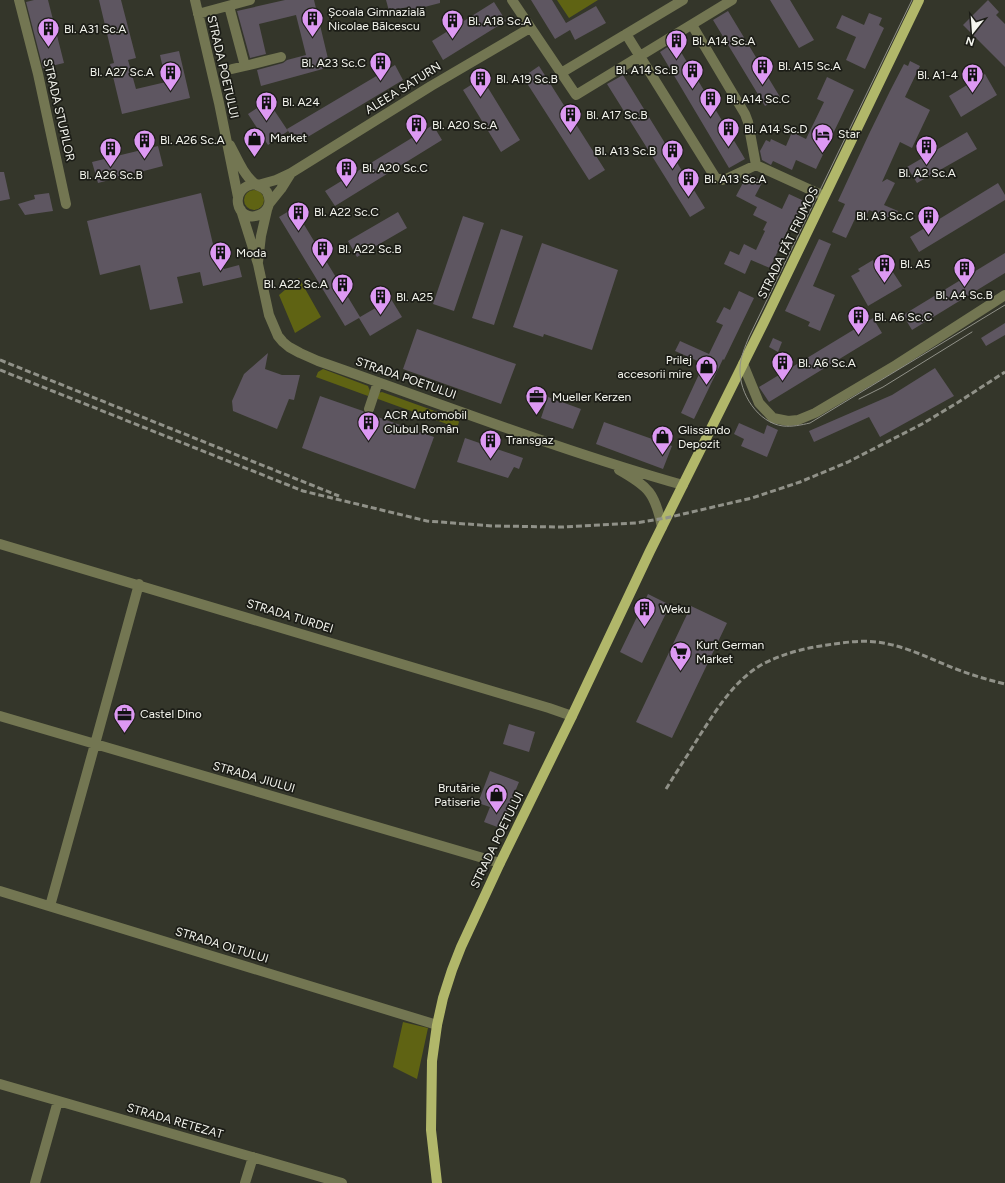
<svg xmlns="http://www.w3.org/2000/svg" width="1005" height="1183" font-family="Figtree,sans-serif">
<rect width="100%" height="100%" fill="#34362a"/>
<path fill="#5f6313" d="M 557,0 L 598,0 L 569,18 Z
M244 200a10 10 0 1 1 20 0a10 10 0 1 1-20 0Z
M 299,278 L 321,317 L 295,333 L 279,295 Z
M 323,369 L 368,386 L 370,391 L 368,396 L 316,377 L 318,372 Z
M 382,392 L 457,419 L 459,422 L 458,425 L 455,427 L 378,399 L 377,396 L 378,393 Z
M 403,1022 L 428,1028 L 417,1079 L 393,1067 Z"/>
<path fill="#5e5661" d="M 34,0 L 48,0 L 64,63 L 43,68 L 26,2 Z
M 99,0 L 121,0 L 136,58 L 128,60 L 136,89 L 166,82 L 160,55 L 179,51 L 190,98 L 122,114 L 110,64 L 114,63 Z
M 285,0 L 314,0 L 330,67 L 261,86 L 257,70 L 283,63 L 287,60 L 306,55 L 296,15 L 259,24 L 266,54 L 250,58 L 237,11 Z
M 386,0 L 440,0 L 440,3 L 409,11 L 408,7 L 389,11 Z
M 531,0 L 552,0 L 566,23 L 596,6 L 606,23 L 575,40 L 570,30 L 555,39 Z
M 770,0 L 790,0 L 814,40 L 799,48 Z
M 988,0 L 999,12 L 996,15 L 1005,24 L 1005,67 L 963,25 Z
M 494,2 L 506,21 L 443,60 L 432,41 Z
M 728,11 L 780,97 L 765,106 L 713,20 Z
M 869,13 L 882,18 L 879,25 L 884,28 L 865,69 L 846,60 L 856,37 L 836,28 L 842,15 L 864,25 Z
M 675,42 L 745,159 L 729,168 L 660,52 Z
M 910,61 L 920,66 L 905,97 L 930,110 L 912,148 L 900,142 L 882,182 L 887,179 L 895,183 L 884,205 L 898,211 L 894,220 L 869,210 L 867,214 L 859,210 L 846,238 L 832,232 L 845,204 L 838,201 L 869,134 L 890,91 L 904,64 L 908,66 Z
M 395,65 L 403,80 L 296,144 L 287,129 Z
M 539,66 L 605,170 L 589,180 L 523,77 Z
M 985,74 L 997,95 L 961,117 L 949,96 Z
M 623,75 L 705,208 L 690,217 L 607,84 Z
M 827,77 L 854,90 L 816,169 L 796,160 L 792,170 L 773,161 L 771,165 L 762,160 L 760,151 L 766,140 L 770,142 L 771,139 L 786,146 L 792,132 L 806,139 L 824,102 L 817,99 Z
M 482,78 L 520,140 L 501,152 L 463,90 Z
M 268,101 L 288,131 L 268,145 L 248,114 Z
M 433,125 L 442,140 L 335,206 L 325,191 Z
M 967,132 L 977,149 L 917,183 L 907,167 Z
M 158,146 L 163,166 L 98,183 L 92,162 Z
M 0,172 L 4,172 L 10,199 L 0,201 Z
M 750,175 L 763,181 L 755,196 L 782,209 L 789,194 L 804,201 L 792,226 L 790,225 L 770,268 L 751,260 L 745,274 L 724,264 L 730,251 L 739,255 L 744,244 L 756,250 L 765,231 L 763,230 L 767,222 L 753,215 L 757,207 L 736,196 L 746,177 Z
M 998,183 L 1005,195 L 1005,200 L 919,252 L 910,237 Z
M 49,193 L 53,211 L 25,215 L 18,204 L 35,199 L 34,195 Z
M 201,193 L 216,257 L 220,256 L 224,269 L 239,265 L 242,277 L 203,286 L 200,272 L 177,277 L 183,303 L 150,310 L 140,265 L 100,275 L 87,221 Z
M 294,208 L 360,317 L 391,299 L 402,317 L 370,336 L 359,318 L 345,326 L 279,217 Z
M 398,212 L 407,228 L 357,257 L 348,241 Z
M 463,216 L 484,223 L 454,311 L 433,304 Z
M 501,229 L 523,236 L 494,325 L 472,318 Z
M 819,239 L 831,244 L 813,286 L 835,295 L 820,331 L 808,326 L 810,322 L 785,311 Z
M 542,243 L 618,270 L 592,350 L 544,334 L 543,337 L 513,327 Z
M 1005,253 L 1005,273 L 912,330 L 903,315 Z
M 883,257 L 902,286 L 868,306 L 851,276 L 860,271 L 858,269 L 873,260 L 874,262 Z
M 739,291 L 754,298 L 724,360 L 723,359 L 694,419 L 681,413 L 700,372 L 696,370 L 700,362 L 675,351 L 680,341 L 709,354 L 723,325 L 716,322 L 724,307 L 730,310 Z
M 873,318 L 882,333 L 769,402 L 759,387 Z
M 1005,323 L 1005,335 L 986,346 L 981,338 Z
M 417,329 L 516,364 L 501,404 L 403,369 Z
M 773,338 L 782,342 L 778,352 L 769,347 Z
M 268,353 L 265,369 L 282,375 L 300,375 L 294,400 L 289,399 L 277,429 L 233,411 L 232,401 L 244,374 Z
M 935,368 L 954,396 L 880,437 L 869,417 L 814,442 L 809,431 L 892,395 Z
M 320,396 L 363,411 L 367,415 L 372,415 L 434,437 L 415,489 L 302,448 Z
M 548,397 L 581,409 L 573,429 L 541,418 Z
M 604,422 L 672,446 L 663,469 L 596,444 Z
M 739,423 L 764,434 L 767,425 L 778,430 L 767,457 L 741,446 L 744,439 L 734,434 Z
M 465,438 L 523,458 L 519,469 L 514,467 L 508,478 L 457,462 Z
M 648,594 L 670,605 L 642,663 L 620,652 Z
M 691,606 L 727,623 L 672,738 L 636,722 Z
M 509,724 L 535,732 L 529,752 L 503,744 Z
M 490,771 L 519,782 L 500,828 L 484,822 L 490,807 L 478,803 Z"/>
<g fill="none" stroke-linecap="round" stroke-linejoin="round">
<path stroke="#737652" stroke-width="10" d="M 19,0 L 38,74 L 66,204
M 195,0 L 219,103 L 238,197
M 512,0 L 576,95 L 732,0
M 229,6 L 245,66 L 281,57
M 198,14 L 250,0
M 692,25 L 745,114 L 748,122 L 756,165
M 626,34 L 715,177 L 722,180 L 726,179 L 756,165
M 232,69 L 245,66
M 561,73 L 683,0
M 230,145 C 237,158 243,174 255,184 C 259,187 264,187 267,192 C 269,196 270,200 269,204 C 268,209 264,213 259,215 C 236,224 227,186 256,184
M 756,165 L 824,196
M 258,185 L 276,180 L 291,173 L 431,86 L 530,28
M 269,204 L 281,189 L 291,173
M 241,210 L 258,264 L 269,315 L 278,336 L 283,342 L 289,347 L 300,353 L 318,361 C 439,403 559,450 683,485
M 258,262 L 261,236 L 267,210
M 743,364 L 759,403 L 773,418 L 788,421 L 798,420 L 815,413 L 896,365 L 1005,295
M 369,409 L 378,382
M 619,470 C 649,487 655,493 662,527
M 0,544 L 549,708 L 572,716
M 0,716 L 500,863
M 0,891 L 437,1025
M 50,906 L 95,744 L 139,584
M 0,1084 L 342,1183
M 35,1183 L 58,1101
M 245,1183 L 253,1157"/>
<path stroke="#b1b76a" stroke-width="10" d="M 437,1183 L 431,1130 L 432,1061 L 437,1025 L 443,998 L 452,970 L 461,947 L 500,863 L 572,716 L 650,551 L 764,322 L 919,0"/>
<path stroke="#909188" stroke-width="1" d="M 912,0 L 749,337 C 745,347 740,358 740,369 C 739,393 758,423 783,426 C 792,427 801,425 810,423 L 1005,305
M 859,399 L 883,387 L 972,332"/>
<path stroke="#909188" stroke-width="3" stroke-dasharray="6 3" stroke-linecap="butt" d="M 0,360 L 339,496
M 0,370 L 303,491 L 427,521 L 493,526 L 563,527 L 636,523 L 666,518 L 752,498 L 800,482 L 848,462 L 922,424 L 957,403 L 1005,372
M 666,789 C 677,771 689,753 700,735 C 717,709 734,681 761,665 C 782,654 804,648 827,645 C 847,642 868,639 888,644 C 912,649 933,660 956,669 C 972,675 988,680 1005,684"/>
</g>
<defs>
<symbol id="building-pin" viewBox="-11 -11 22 30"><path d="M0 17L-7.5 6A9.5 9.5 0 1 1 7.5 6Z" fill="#dd99f3" stroke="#1c1d17"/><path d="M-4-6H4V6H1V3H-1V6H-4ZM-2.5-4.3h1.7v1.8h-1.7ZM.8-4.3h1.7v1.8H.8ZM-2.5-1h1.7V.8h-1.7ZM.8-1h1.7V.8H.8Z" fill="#111"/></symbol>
<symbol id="hotel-pin" viewBox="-11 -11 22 30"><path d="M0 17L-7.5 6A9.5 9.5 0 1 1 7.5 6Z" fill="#dd99f3" stroke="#1c1d17"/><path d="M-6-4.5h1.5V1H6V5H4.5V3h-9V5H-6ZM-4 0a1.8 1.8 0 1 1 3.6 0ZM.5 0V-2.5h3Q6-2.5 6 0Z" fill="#111"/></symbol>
<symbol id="shop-pin" viewBox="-11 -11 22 30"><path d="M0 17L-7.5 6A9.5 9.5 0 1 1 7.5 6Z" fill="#dd99f3" stroke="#1c1d17"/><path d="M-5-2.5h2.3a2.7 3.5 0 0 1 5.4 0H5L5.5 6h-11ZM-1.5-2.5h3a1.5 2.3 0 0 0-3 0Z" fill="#111"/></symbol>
<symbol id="office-pin" viewBox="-11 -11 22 30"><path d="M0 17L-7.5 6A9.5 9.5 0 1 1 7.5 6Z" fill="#dd99f3" stroke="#1c1d17"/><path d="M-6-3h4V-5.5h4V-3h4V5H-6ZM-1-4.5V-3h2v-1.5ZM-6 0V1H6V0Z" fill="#111"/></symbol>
<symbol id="supermarket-pin" viewBox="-11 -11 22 30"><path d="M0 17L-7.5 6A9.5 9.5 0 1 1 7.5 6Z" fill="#dd99f3" stroke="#1c1d17"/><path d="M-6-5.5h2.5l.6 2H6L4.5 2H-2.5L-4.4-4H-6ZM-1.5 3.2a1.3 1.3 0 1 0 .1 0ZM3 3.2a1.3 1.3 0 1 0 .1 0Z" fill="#111"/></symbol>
</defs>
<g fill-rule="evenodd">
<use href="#building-pin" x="300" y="6" width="25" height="34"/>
<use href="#building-pin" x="440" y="8" width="25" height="34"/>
<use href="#building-pin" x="36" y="16" width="25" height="34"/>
<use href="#building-pin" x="664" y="28" width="25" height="34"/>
<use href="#building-pin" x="368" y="50" width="25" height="34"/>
<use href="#building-pin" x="750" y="54" width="25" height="34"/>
<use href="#building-pin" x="680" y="58" width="25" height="34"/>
<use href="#building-pin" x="158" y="60" width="25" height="34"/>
<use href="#building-pin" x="960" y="62" width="25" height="34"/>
<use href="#building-pin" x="468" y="66" width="25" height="34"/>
<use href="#building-pin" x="698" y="86" width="25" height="34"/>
<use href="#building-pin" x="254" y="90" width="25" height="34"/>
<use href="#building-pin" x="558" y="102" width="25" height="34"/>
<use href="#building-pin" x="404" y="112" width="25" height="34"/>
<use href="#building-pin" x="716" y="116" width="25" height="34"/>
<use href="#hotel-pin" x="810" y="122" width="25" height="34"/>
<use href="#shop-pin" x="242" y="126" width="25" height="34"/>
<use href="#building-pin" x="132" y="128" width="25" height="34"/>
<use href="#building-pin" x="914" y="134" width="25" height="34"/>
<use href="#building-pin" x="98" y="136" width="25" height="34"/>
<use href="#building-pin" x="660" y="138" width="25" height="34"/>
<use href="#building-pin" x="334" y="156" width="25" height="34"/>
<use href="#building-pin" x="676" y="166" width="25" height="34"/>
<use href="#building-pin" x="286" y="200" width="25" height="34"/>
<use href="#building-pin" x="916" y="204" width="25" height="34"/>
<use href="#building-pin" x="310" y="236" width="25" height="34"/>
<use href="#building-pin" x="208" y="240" width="25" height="34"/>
<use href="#building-pin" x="872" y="252" width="25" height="34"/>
<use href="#building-pin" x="952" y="256" width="25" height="34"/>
<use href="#building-pin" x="330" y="272" width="25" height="34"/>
<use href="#building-pin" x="368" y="284" width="25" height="34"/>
<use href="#building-pin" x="846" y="304" width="25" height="34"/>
<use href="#building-pin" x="770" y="350" width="25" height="34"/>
<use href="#shop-pin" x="694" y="354" width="25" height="34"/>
<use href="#office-pin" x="524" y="384" width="25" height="34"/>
<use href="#building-pin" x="356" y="410" width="25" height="34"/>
<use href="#shop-pin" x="650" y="424" width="25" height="34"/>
<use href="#building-pin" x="478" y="428" width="25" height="34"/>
<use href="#building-pin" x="632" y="596" width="25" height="34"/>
<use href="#supermarket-pin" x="668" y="640" width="25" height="34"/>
<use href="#office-pin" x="112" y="702" width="25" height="34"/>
<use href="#shop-pin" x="484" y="782" width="25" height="34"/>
</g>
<g text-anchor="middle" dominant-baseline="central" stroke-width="3.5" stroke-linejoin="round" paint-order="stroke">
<g font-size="12" fill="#f4f5ee" stroke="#1c1d17" text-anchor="start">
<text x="328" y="12">Școala Gimnazială<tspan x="328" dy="14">Nicolae Bălcescu</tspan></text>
<text x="468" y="21">Bl. A18 Sc.A</text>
<text x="64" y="29">Bl. A31 Sc.A</text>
<text x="692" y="41">Bl. A14 Sc.A</text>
<text x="366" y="63" text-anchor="end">Bl. A23 Sc.C</text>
<text x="778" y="66">Bl. A15 Sc.A</text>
<text x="678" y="70" text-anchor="end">Bl. A14 Sc.B</text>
<text x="154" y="72" text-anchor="end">Bl. A27 Sc.A</text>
<text x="958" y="75" text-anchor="end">Bl. A1-4</text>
<text x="496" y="79">Bl. A19 Sc.B</text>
<text x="726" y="99">Bl. A14 Sc.C</text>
<text x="282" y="102">Bl. A24</text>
<text x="586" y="115">Bl. A17 Sc.B</text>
<text x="432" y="125">Bl. A20 Sc.A</text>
<text x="744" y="129">Bl. A14 Sc.D</text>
<text x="838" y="134">Star</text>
<text x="270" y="138">Market</text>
<text x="160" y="140">Bl. A26 Sc.A</text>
<text x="656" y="151" text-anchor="end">Bl. A13 Sc.B</text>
<text x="362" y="168">Bl. A20 Sc.C</text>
<text x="927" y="173" text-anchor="middle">Bl. A2 Sc.A</text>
<text x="111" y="175" text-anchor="middle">Bl. A26 Sc.B</text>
<text x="704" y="179">Bl. A13 Sc.A</text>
<text x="314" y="212">Bl. A22 Sc.C</text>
<text x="914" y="216" text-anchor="end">Bl. A3 Sc.C</text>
<text x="338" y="249">Bl. A22 Sc.B</text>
<text x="236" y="253">Moda</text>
<text x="900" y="264">Bl. A5</text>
<text x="328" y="284" text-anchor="end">Bl. A22 Sc.A</text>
<text x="964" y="295" text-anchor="middle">Bl. A4 Sc.B</text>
<text x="396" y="297">Bl. A25</text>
<text x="874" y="317">Bl. A6 Sc.C</text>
<text x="692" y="360" text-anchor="end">Prilej<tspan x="692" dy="14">accesorii mire</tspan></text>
<text x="798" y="363">Bl. A6 Sc.A</text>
<text x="552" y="397">Mueller Kerzen</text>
<text x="384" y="415">ACR Automobil<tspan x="384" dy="14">Clubul Român</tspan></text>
<text x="678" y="430">Glissando<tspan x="678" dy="14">Depozit</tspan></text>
<text x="506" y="440">Transgaz</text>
<text x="660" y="609">Weku</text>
<text x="696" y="645">Kurt German<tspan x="696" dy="14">Market</tspan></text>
<text x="140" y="714">Castel Dino</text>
<text x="480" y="788" text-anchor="end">Brutărie<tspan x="480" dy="14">Patiserie</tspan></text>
</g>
<g font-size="12" fill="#f4f5ee" stroke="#1c1d17">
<text transform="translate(223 67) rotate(77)">STRADA POETULUI</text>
<text transform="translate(403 88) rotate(-32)">ALEEA SATURN</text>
<text transform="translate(59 110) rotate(77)">STRADA STUPILOR</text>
<text transform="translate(788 243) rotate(-64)">STRADA FĂT FRUMOS</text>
<text transform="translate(406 378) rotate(19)">STRADA POETULUI</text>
<text transform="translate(290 616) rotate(17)">STRADA TURDEI</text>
<text transform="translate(254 777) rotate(16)">STRADA JIULUI</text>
<text transform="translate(497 840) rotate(-64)">STRADA POETULUI</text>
<text transform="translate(222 945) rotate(17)">STRADA OLTULUI</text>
<text transform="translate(175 1121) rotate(16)">STRADA RETEZAT</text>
</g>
</g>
<g transform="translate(973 32) rotate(197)" stroke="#1c1d17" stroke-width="3" paint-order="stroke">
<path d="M0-3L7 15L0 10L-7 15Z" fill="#f4f5ee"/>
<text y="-6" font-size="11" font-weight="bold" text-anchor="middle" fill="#f4f5ee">N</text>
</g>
</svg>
